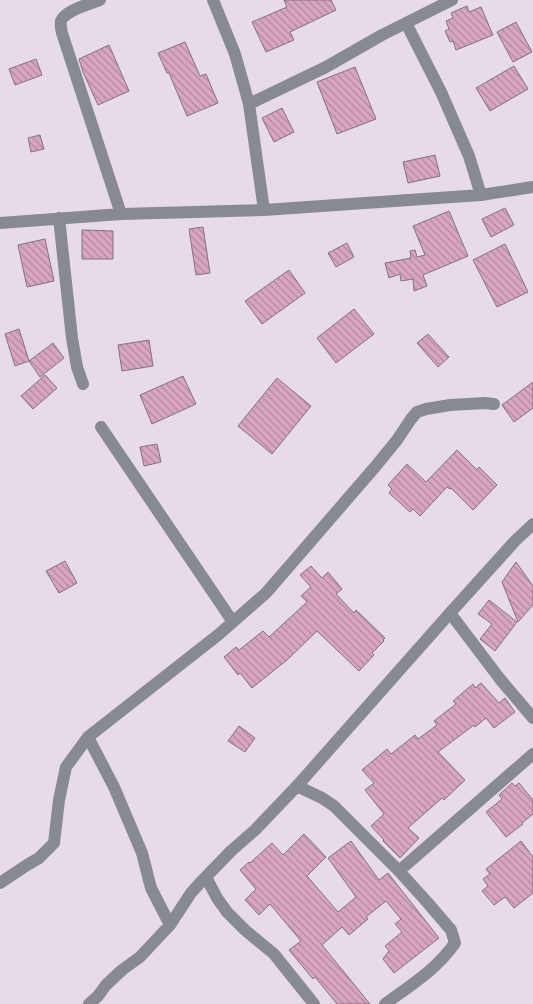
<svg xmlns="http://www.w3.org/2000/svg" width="533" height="1004" font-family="'IBM Plex Sans',sans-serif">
<defs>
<pattern id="building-back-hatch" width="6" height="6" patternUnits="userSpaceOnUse" patternTransform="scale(1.25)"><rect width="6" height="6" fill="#d8a6c1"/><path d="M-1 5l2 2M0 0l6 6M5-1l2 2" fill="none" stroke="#b0889d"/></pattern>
</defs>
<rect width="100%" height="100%" fill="#e8dbe9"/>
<path fill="url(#building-back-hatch)" stroke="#83727b" d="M 284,0 L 331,0 L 336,10 L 290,32 L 294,40 L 266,52 L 252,22 L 287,7 Z
M 467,6 L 469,12 L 481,7 L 493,35 L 456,50 L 453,41 L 450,42 L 445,31 L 449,29 L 446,21 L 453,18 L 451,13 Z
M 516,22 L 532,52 L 513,62 L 497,32 Z
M 185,42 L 200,76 L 206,74 L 218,103 L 187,116 L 169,73 L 167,73 L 158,53 Z
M 109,45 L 129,91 L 98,105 L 83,72 L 79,59 Z
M 36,59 L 42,75 L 15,85 L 9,69 Z
M 514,66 L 528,89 L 490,111 L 476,88 Z
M 355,67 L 376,119 L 337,134 L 317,82 Z
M 282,108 L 294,132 L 274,142 L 262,118 Z
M 40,135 L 44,149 L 31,152 L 28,138 Z
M 435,155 L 440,176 L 408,183 L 403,162 Z
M 505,208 L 514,225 L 491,237 L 482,219 Z
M 449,211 L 468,256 L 423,275 L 427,286 L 414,291 L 413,279 L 401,281 L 400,274 L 389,278 L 385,263 L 411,258 L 410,251 L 415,250 L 417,257 L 425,255 L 413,226 Z
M 203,227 L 210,273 L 196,275 L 189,229 Z
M 82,230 L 113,231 L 113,259 L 82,259 Z
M 45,239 L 54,281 L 27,287 L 18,245 Z
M 347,243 L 354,257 L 336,267 L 328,253 Z
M 505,244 L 528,292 L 497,307 L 473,260 Z
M 289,270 L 305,293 L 262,324 L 245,301 Z
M 354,309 L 374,334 L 336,363 L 317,338 Z
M 19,329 L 29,361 L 15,366 L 5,334 Z
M 428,334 L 449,357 L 438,367 L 417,343 Z
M 149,340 L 153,366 L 122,371 L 118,345 Z
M 53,343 L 64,358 L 40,377 L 29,361 Z
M 45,375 L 57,388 L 33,409 L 21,396 Z
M 183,376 L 196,404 L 152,424 L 140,395 Z
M 277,378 L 311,406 L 272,454 L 238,426 Z
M 533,382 L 533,408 L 514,422 L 502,405 Z
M 157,444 L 161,462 L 144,466 L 140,447 Z
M 457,450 L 477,470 L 479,467 L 497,485 L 473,510 L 451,488 L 450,489 L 447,487 L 420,516 L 413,509 L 410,512 L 389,493 L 392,489 L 388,485 L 407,464 L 426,482 Z
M 65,561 L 77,583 L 59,593 L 46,571 Z
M 516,562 L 533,586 L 533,605 L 518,622 L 502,582 Z
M 311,566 L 322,578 L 328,572 L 342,589 L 336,594 L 354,613 L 356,610 L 385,638 L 383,640 L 384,641 L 372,653 L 374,655 L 359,671 L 317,631 L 287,660 L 252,688 L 240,673 L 238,675 L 224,657 L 236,647 L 239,650 L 263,631 L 269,637 L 307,602 L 301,596 L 311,587 L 300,575 Z
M 489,600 L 517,622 L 495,651 L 480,639 L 492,624 L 478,614 Z
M 481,683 L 499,703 L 505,698 L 515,712 L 494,728 L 486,718 L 475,727 L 474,725 L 438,752 L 465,780 L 444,800 L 442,798 L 408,828 L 419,838 L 400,858 L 383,841 L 384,840 L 371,826 L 384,814 L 365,790 L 374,783 L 362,770 L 387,749 L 391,754 L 415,735 L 418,739 L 437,725 L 434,721 L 456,704 L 453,701 L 473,684 L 475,688 Z
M 239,726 L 255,738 L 245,752 L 228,741 Z
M 512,783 L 515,786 L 519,783 L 533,800 L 533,814 L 522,823 L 523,824 L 506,837 L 486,812 L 502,799 L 499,795 Z
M 304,834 L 326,857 L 307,876 L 338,912 L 356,897 L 328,858 L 351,841 L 379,880 L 388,873 L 439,938 L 394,973 L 383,959 L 389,951 L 385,946 L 402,932 L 395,924 L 401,919 L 386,901 L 366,917 L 368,919 L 349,935 L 342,927 L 322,945 L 370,1004 L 337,1004 L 315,977 L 313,979 L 289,950 L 301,941 L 270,904 L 259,915 L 245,900 L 256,889 L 240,870 L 249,862 L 250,863 L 272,843 L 283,855 Z
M 521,841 L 533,857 L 533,893 L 514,908 L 505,897 L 494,905 L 482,891 L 488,886 L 483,879 L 490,874 L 486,869 Z"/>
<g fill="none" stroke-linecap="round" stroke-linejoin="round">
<path stroke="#888a91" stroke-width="12" d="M 100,0 C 90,4 65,10 61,21 C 60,25 61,29 62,33 L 121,214
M 213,0 L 235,54 L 249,104 L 264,210
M 406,23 L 441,92 L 469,156 L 481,195
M 249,104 L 326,67 L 382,35 L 452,0
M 59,218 L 72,338 L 77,367 L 83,384
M 0,223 L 121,214 L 264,210 L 481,195 L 533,187
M 101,427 L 233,622
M 450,613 L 500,679 L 533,718
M 88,737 L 114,787 L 142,853 L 151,888 L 170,925
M 297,786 L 322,798 L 334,806 L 399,871 L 427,902 L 451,930 L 455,943 C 436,970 411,985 385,1004
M 399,871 L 533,754
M 206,877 L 217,898 L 227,912 L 245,930 L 274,954 L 314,1004
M 0,883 L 27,865 L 39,858 L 54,843 L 59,800 L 66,767 L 88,737 L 218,635 L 266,593 L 375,467 L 397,440 L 411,419 L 417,412 L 426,409 L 450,405 L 485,403 L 494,404
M 89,1004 L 98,996 L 106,985 L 122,970 L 140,957 L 170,925 L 191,893 L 200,883 L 231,851 L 255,830 L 297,786 L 450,613 L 515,541 L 533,524"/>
</g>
</svg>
